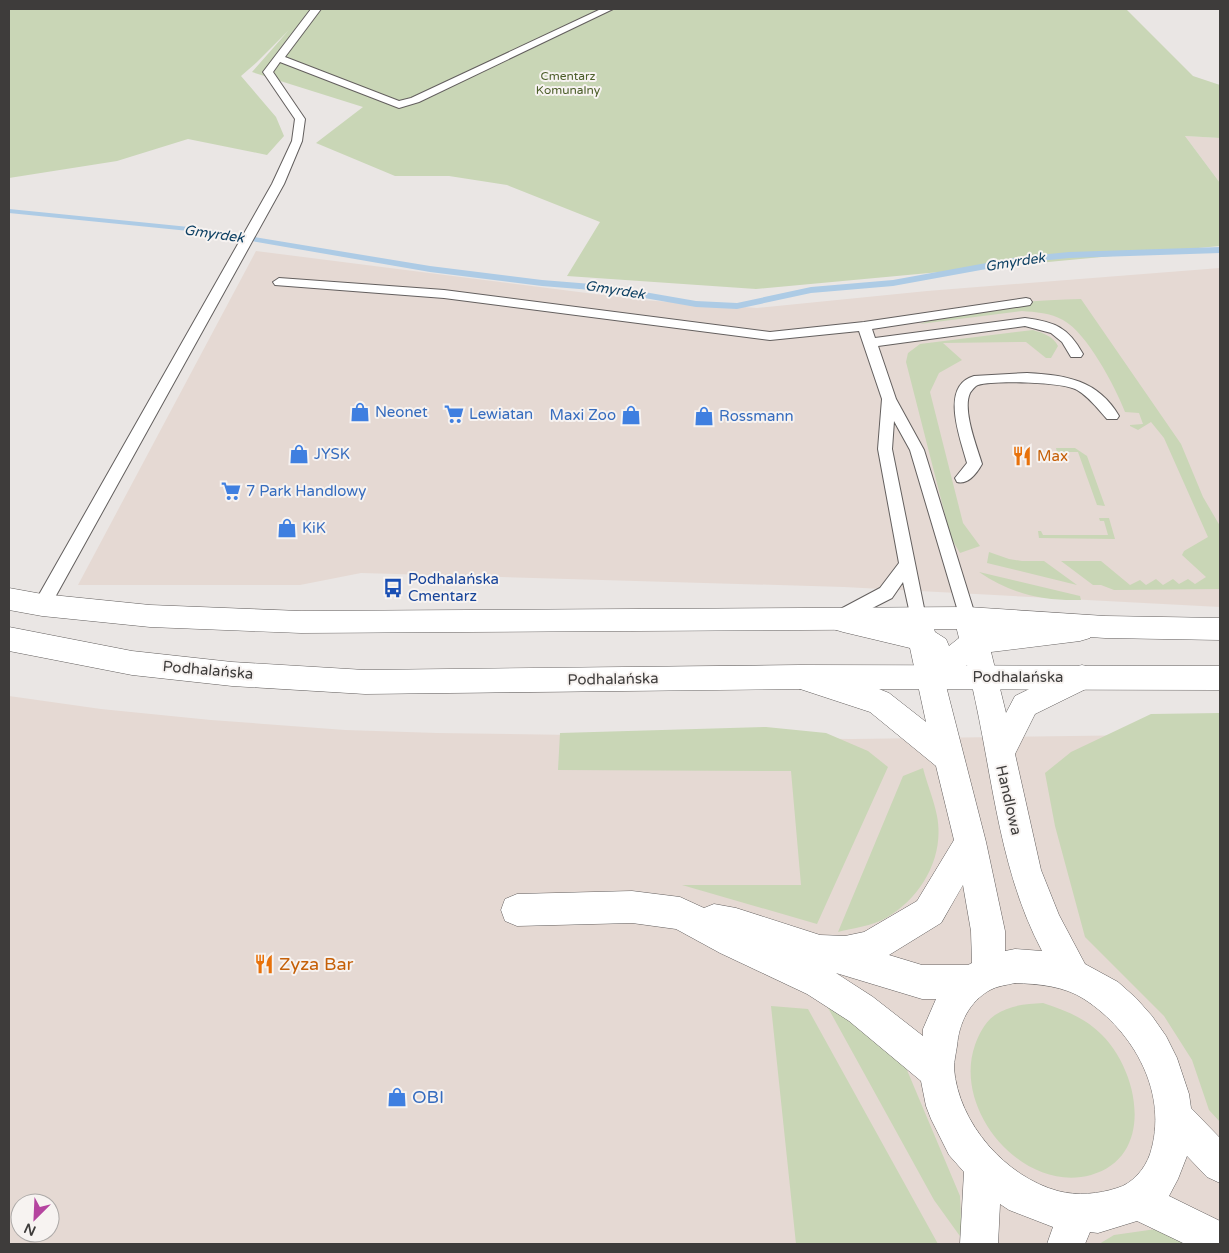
<svg xmlns="http://www.w3.org/2000/svg" width="1229" height="1253" font-family="'Varela Round',sans-serif">
<rect width="100%" height="100%" fill="#eae6e4"/>
<path fill="#e5d9d3" fill-rule="evenodd" d="M 1185,136 L 1220,138 L 1220,183 Z
M 256,251 L 642,300 L 757,308 L 927,291 L 1220,268 L 1220,607 L 844,587 L 361,573 L 300,585 L 78,585 Z
M 9,696 L 101,709 L 211,720 L 345,730 L 437,733 L 852,739 L 1220,734 L 1220,1244 L 9,1244 ZM 20,1203 L 50,1203 L 50,1233 L 20,1233 Z"/>
<path fill="#c9d6b6" d="M 9,9 L 1126,9 L 1193,76 L 1220,85 L 1220,138 L 1185,136 L 1220,183 L 1220,246 L 756,289 L 567,276 L 600,222 L 507,185 L 449,176 L 395,176 L 316,143 L 363,107 L 252,72 L 289,30 L 257,62 L 241,76 L 276,117 L 284,136 L 267,155 L 188,139 L 117,161 L 9,178 Z
M 1081,299 L 1181,444 L 1203,497 L 1220,526 L 1220,589 L 1114,590 L 1101,585 L 1093,585 L 1061,561 L 1101,561 L 1130,585 L 1140,580 L 1146,585 L 1156,579 L 1163,585 L 1173,579 L 1179,584 L 1188,579 L 1195,584 L 1206,577 L 1182,555 L 1184,551 L 1208,537 L 1164,438 L 1151,422 L 1138,430 L 1130,426 L 1130,425 L 1143,424 L 1139,413 L 1125,412 C 1115,386 1087,333 1063,320 C 1051,313 1035,312 1022,311 L 920,324 C 967,305 1030,300 1081,299 Z
M 1033,330 C 1043,333 1053,336 1058,346 L 1051,358 L 1046,358 L 1026,342 L 943,343 L 962,360 L 939,373 L 930,392 L 963,523 L 980,546 L 960,553 L 951,538 L 906,362 L 908,353 L 920,344 Z
M 1056,448 L 1075,448 L 1087,456 L 1105,506 L 1097,505 L 1078,452 L 1057,452 Z
M 1099,518 L 1109,518 L 1115,539 L 1039,538 L 1038,531 L 1041,531 L 1043,535 L 1108,535 L 1104,521 L 1100,521 Z
M 989,552 L 1009,559 L 1022,561 L 1044,561 L 1077,585 L 987,563 Z
M 979,572 L 1080,596 L 1081,600 C 1043,601 1011,594 979,572 Z
M 1220,713 L 1220,1122 L 1209,1110 L 1192,1060 L 1164,1016 L 1085,937 L 1055,826 L 1045,773 L 1071,752 L 1151,714 Z
M 766,727 L 826,733 L 868,751 L 888,767 L 817,924 L 682,885 L 801,885 L 791,771 L 558,770 L 560,733 Z
M 923,768 C 927,784 934,800 937,816 C 945,857 921,898 886,918 C 872,926 853,928 838,932 L 903,776 Z
M 1043,1003 C 1061,1009 1078,1015 1093,1027 C 1138,1061 1159,1156 1091,1175 C 1023,1194 952,1110 975,1045 C 979,1034 985,1022 995,1015 C 1010,1005 1026,1004 1043,1003 Z
M 771,1006 L 808,1009 L 938,1244 L 796,1244 Z
M 827,1006 L 875,1033 L 907,1070 L 960,1196 L 962,1239 L 934,1200 Z
M 1163,1228 L 1196,1244 L 1099,1244 L 1114,1235 Z"/>
<g fill="none" stroke-linecap="round" stroke-linejoin="round">
<path fill="#adcbe5" fill-rule="evenodd" d="M 9,209 L 199,228 L 430,266 L 542,280 L 604,285 L 696,301 L 737,303 L 811,287 L 893,280 L 1019,257 L 1069,252 L 1220,247 L 1220,253 L 1069,258 L 1019,263 L 893,286 L 811,293 L 737,309 L 696,307 L 604,291 L 542,286 L 430,272 L 199,232 L 9,213 Z"/>
<defs>
<path id="service" d="M 311,9 L 321,9 L 285,57 L 399,101 L 411,98 L 601,9 L 613,9 L 419,102 L 399,108 L 280,62 L 273,72 L 305,119 L 302,141 L 284,184 L 48,610 L 42,612 L 36,610 L 34,605 L 36,600 L 272,184 L 292,141 L 295,119 L 263,72 Z
M 279,278 L 444,290 L 770,332 L 864,322 L 1026,298 L 1030,299 L 1032,302 L 1030,305 L 872,329 L 875,338 L 1025,318 C 1055,322 1068,327 1083,354 L 1081,357 L 1071,357 L 1062,342 L 1051,333 L 1025,326 L 878,346 L 896,399 L 924,450 L 976,618 L 974,623 L 968,625 L 962,623 L 960,618 L 910,450 L 894,421 L 892,449 L 926,618 L 924,623 L 918,625 L 912,623 L 903,582 L 892,598 L 839,625 L 833,623 L 831,618 L 833,613 L 880,588 L 899,563 L 878,449 L 882,399 L 859,331 L 770,340 L 444,298 L 275,285 L 273,282 Z
M 1027,373 C 1066,375 1098,380 1119,416 L 1117,419 L 1107,419 C 1098,409 1089,397 1077,390 C 1063,382 994,380 978,385 C 975,386 972,390 970,393 C 962,410 977,447 982,464 C 977,473 968,485 957,482 L 955,478 L 967,463 C 961,440 939,386 974,376 Z"/>
<path id="minor" d="M 918,607 L 928,610 L 935,632 L 946,639 L 949,646 L 959,638 L 954,618 L 958,610 L 968,607 L 978,610 L 985,629 L 1080,619 L 1090,622 L 1094,630 L 1090,638 L 1080,641 L 991,652 L 1006,713 L 1015,696 L 1072,668 L 1082,665 L 1092,668 L 1096,677 L 1092,686 L 1035,714 L 1015,754 L 1041,870 L 1059,915 L 1085,964 L 1118,982 L 1136,998 L 1152,1016 L 1166,1036 L 1177,1058 L 1189,1094 L 1191,1108 L 1220,1138 L 1220,1183 L 1207,1177 L 1187,1156 L 1178,1179 L 1169,1196 L 1220,1221 L 1220,1244 L 1185,1244 L 1137,1221 L 1098,1233 L 1090,1232 L 1085,1244 L 1047,1244 L 1053,1227 L 1009,1210 L 1000,1204 L 998,1244 L 960,1244 L 964,1172 L 949,1155 L 931,1119 L 926,1106 L 921,1081 L 849,1021 L 807,994 L 720,953 L 676,929 L 632,923 L 517,926 L 505,921 L 501,910 L 505,899 L 517,894 L 632,891 L 680,897 L 704,908 L 714,904 L 736,908 L 820,935 L 845,936 L 864,932 L 917,901 L 954,840 L 936,766 L 870,712 L 794,687 L 790,678 L 794,669 L 804,666 L 879,689 L 889,693 L 926,722 L 910,648 L 843,632 L 833,629 L 829,621 L 833,613 L 843,610 L 905,624 L 904,618 L 908,610 ZM 967,665 C 992,760 995,862 1042,951 L 1015,949 L 1005,951 L 1005,931 L 986,842 L 945,682 ZM 963,885 L 971,931 L 972,963 L 968,965 L 922,965 L 889,955 L 941,923 ZM 836,973 L 922,999 L 936,999 L 923,1029 L 923,1036 L 873,997 ZM 1015,983 C 1039,984 1064,986 1084,999 C 1135,1032 1169,1095 1150,1154 C 1145,1169 1132,1184 1117,1188 C 1099,1194 1077,1196 1058,1191 C 1006,1177 958,1123 954,1068 C 954,1061 956,1053 957,1046 C 959,1023 969,1002 990,990 C 997,986 1007,985 1015,983 Z"/>
<path id="tertiary" d="M 9,588 L 42,594 L 150,605 L 301,611 L 968,607 L 1105,616 L 1220,618 L 1220,640 L 1105,638 L 968,629 L 301,633 L 150,627 L 42,616 L 9,610 Z
M 9,627 L 132,651 L 232,662 L 365,670 L 800,665 L 1220,666 L 1220,690 L 800,689 L 365,694 L 232,686 L 132,675 L 9,651 Z"/>
</defs>
<use href="#service" stroke="#635f5e" stroke-width="2"/>
<use href="#minor" stroke="#635f5e" stroke-width="1"/>
<use href="#tertiary" stroke="#635f5e" stroke-width="1"/>
<use href="#service" fill="#fff" fill-rule="evenodd"/>
<use href="#minor" fill="#fff" fill-rule="evenodd"/>
<use href="#tertiary" fill="#fff" fill-rule="evenodd"/>
</g>
<defs>
<symbol id="shop-bare" viewBox="-9 -9 18 18"><path d="M-5-2.5h2.3a2.7 3.5 0 0 1 5.4 0H5L5.5 6h-11ZM-1.5-2.5h3a1.5 2.3 0 0 0-3 0Z" fill="#3f7fe0" stroke="#f7f3f1" stroke-width="2.5" paint-order="stroke"/></symbol>
<symbol id="supermarket-bare" viewBox="-9 -9 18 18"><path d="M-6-5.5h2.5l.6 2H6L4.5 2H-2.5L-4.4-4H-6ZM-1.5 3.2a1.3 1.3 0 1 0 .1 0ZM3 3.2a1.3 1.3 0 1 0 .1 0Z" fill="#3f7fe0" stroke="#f7f3f1" stroke-width="2.5" paint-order="stroke"/></symbol>
<symbol id="restaurant-bare" viewBox="-9 -9 18 18"><path d="M-5-6h1v4h1v-4h1v4h1v-4h1v5L-1.5 .5V6h-2V.5L-5-1ZM5-6V6H3V1.5H1.5Q1.5-4 5-6Z" fill="#e8710a" stroke="#f7f3f1" stroke-width="2.5" paint-order="stroke"/></symbol>
<symbol id="bus-bare" viewBox="-9 -9 18 18"><path d="M-5-6H5V4H4V6H2V4H-2V6H-4V4H-5ZM-3.5-4V0h7V-4ZM-3.5 1.2v1.5H-2V1.2ZM2 1.2v1.5H3.5V1.2Z" fill="#1a4fb4" stroke="#f7f3f1" stroke-width="2.5" paint-order="stroke"/></symbol>
</defs>
<g fill-rule="evenodd">
<use href="#shop-bare" x="346" y="398" width="28" height="28"/>
<use href="#supermarket-bare" x="440" y="400" width="28" height="28"/>
<use href="#shop-bare" x="617" y="401" width="28" height="28"/>
<use href="#shop-bare" x="690" y="402" width="28" height="28"/>
<use href="#shop-bare" x="285" y="440" width="28" height="28"/>
<use href="#restaurant-bare" x="1008" y="442" width="28" height="28"/>
<use href="#supermarket-bare" x="217" y="477" width="28" height="28"/>
<use href="#shop-bare" x="273" y="514" width="28" height="28"/>
<use href="#bus-bare" x="379" y="574" width="28" height="28"/>
<use href="#restaurant-bare" x="250" y="950" width="28" height="28"/>
<use href="#shop-bare" x="383" y="1083" width="28" height="28"/>
</g>
<g text-anchor="middle" dominant-baseline="central" stroke-width="4" stroke-linejoin="round" paint-order="stroke">
<g font-size="12" fill="#4c5e2a" stroke="#f7f3f1">
<text x="568" y="76">Cmentarz<tspan x="568" dy="14">Komunalny</tspan></text>
</g>
<g font-size="14" font-style="italic" fill="#0d4063" stroke="#f7f3f1">
<text transform="translate(214 234) rotate(8)">Gmyrdek</text>
<text transform="translate(1015 262) rotate(-9)">Gmyrdek</text>
<text transform="translate(615 290) rotate(9)">Gmyrdek</text>
</g>
<g font-size="15" fill="#366cbe" stroke="#f7f3f1" text-anchor="start">
<text x="375" y="412">Neonet</text>
<text x="469" y="414">Lewiatan</text>
<text x="616" y="415" text-anchor="end">Maxi Zoo</text>
<text x="719" y="416">Rossmann</text>
<text x="314" y="454">JYSK</text>
<text x="246" y="491">7 Park Handlowy</text>
<text x="302" y="528">KiK</text>
</g>
<g font-size="15" fill="#c56008" stroke="#f7f3f1" text-anchor="start">
<text x="1037" y="456">Max</text>
</g>
<g font-size="15" fill="#164399" stroke="#f7f3f1" text-anchor="start">
<text x="408" y="579">Podhalańska<tspan x="408" dy="17">Cmentarz</tspan></text>
</g>
<g font-size="15" fill="#3e3c3b" stroke="#f7f3f1">
<text transform="translate(208 670) rotate(5)">Podhalańska</text>
<text x="1018" y="677">Podhalańska</text>
<text transform="translate(613 679) rotate(-1)">Podhalańska</text>
<text transform="translate(1009 800) rotate(77)">Handlowa</text>
</g>
<g font-size="18" fill="#c56008" stroke="#f7f3f1" text-anchor="start">
<text x="279" y="964">Zyza Bar</text>
</g>
<g font-size="18" fill="#366cbe" stroke="#f7f3f1" text-anchor="start">
<text x="412" y="1097">OBI</text>
</g>
</g>
<rect width="1229" height="1253" fill="none" stroke="#3e3c3b" stroke-width="20"/>
<g transform="translate(35 1218) rotate(204)"><circle r="24" fill="#f7f3f1" stroke="#adaaa8"/>
<path d="M0-4L9 19L0 12L-9 19Z" fill="#b5449f"/>
<text y="-8" font-size="14" font-weight="bold" text-anchor="middle" fill="#3e3c3b">N</text>
</g>
</svg>
